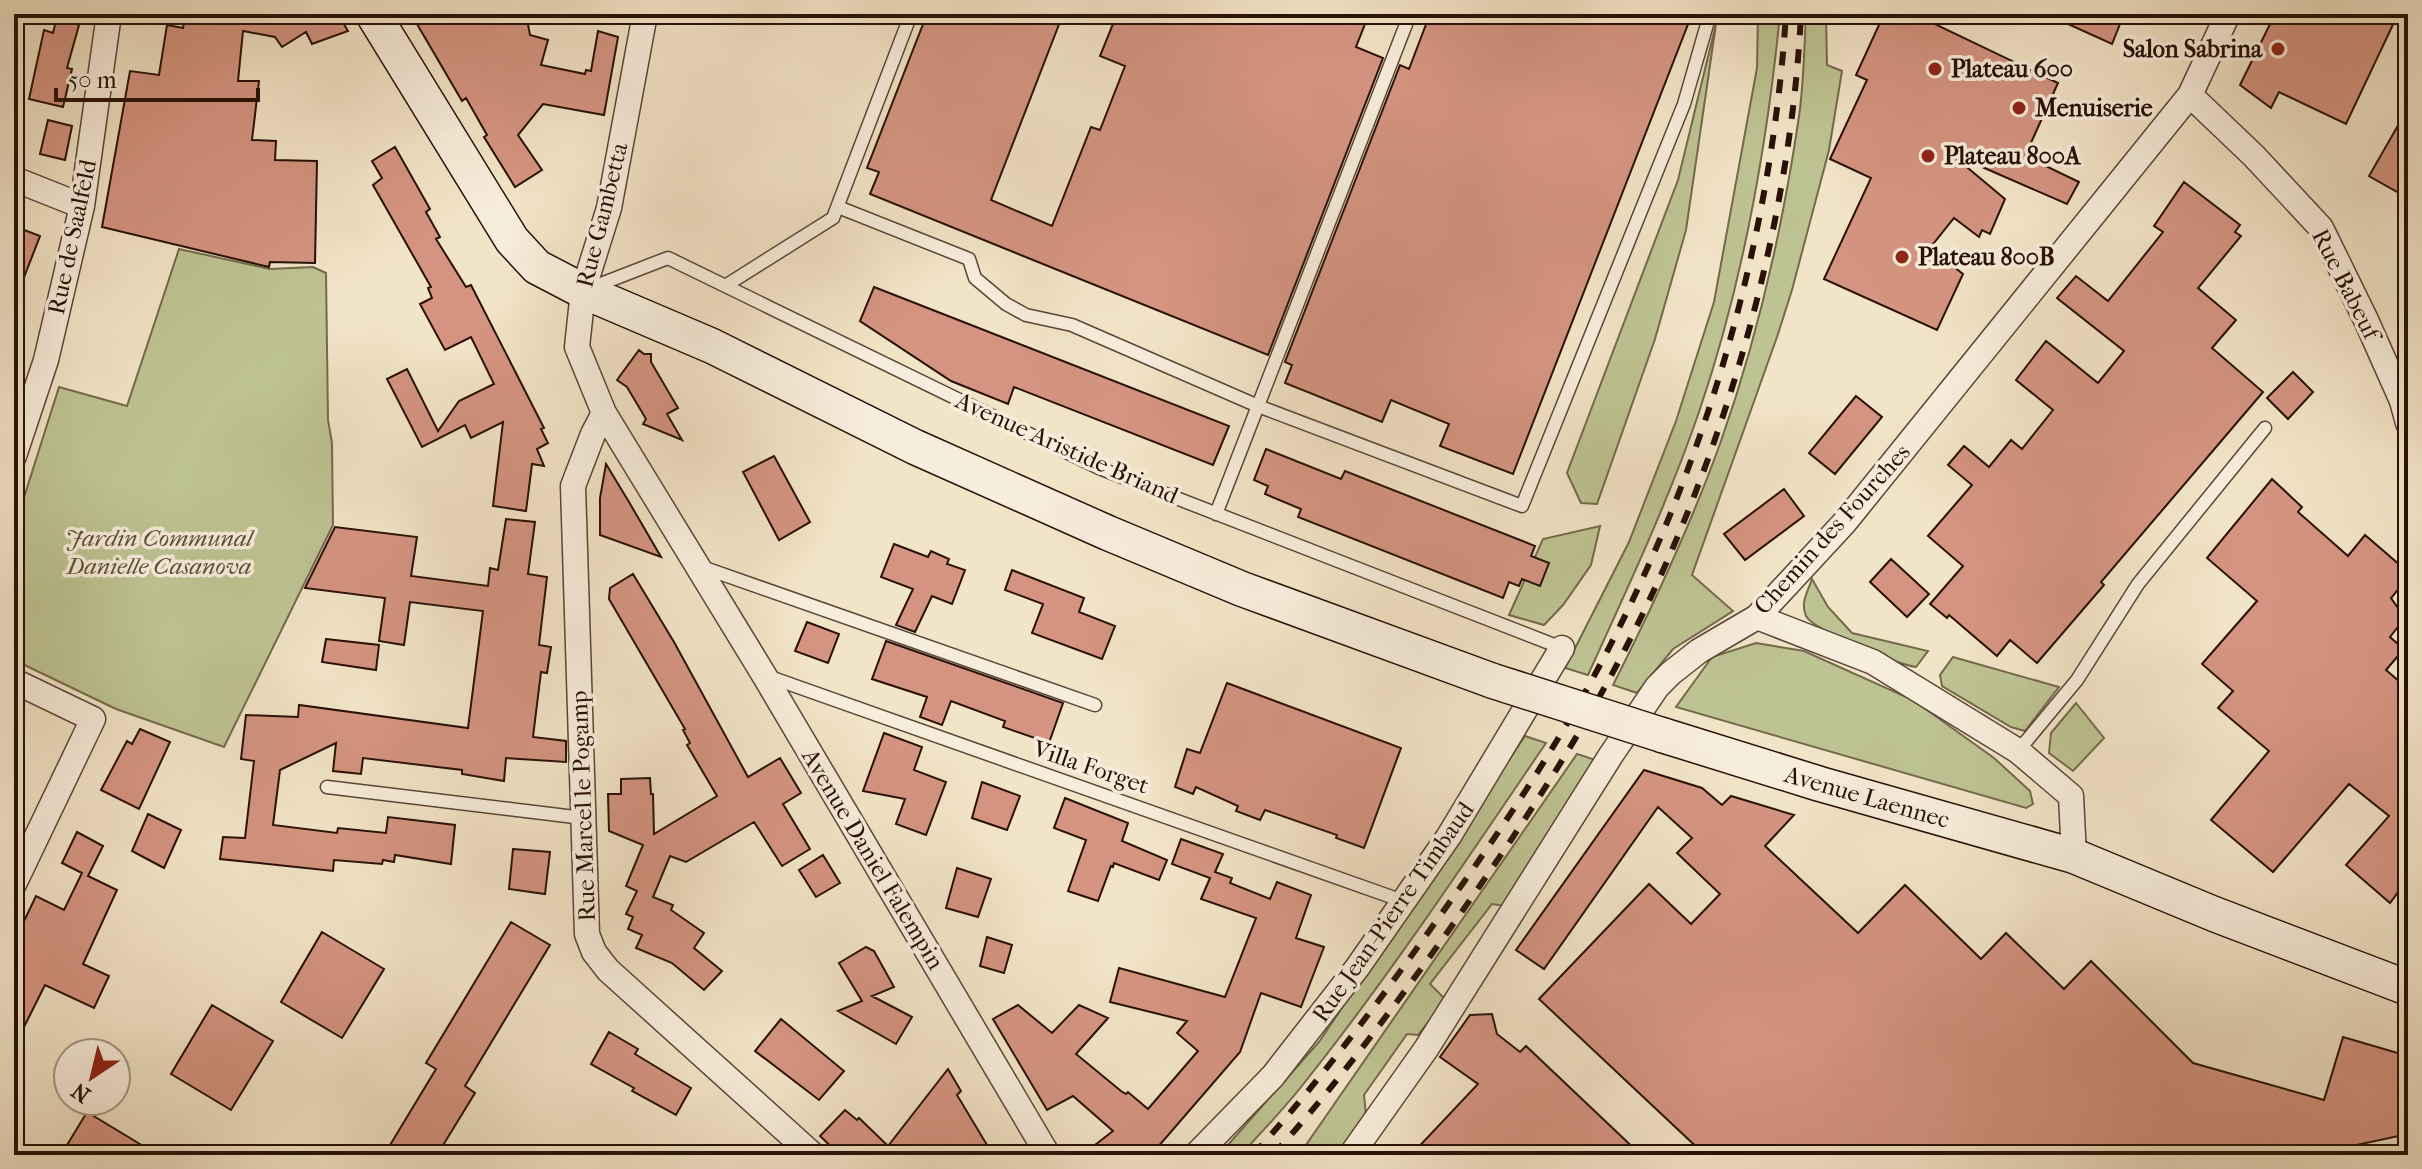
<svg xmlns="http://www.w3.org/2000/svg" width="2422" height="1169" font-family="'IM FELL French Canon',serif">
<rect width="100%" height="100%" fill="#f2e4c7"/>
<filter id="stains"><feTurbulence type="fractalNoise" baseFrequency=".0025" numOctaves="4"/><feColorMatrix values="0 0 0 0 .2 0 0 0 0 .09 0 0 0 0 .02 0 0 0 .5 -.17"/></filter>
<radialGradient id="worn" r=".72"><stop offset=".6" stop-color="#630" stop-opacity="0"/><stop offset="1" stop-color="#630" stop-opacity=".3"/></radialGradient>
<path fill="#bec393" stroke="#736a4c" stroke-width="2" d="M 1758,14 L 1780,14 C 1767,146 1742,286 1699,412 C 1668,502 1627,589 1588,675 L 1565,668 L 1629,542 L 1676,421 L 1714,302 L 1757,68 Z
M 1806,14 L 1826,14 L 1827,65 L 1842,71 L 1829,150 L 1792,290 L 1777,337 L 1692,575 L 1733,611 L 1673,649 L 1637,693 L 1613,685 C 1653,606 1691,525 1721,441 C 1757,339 1782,230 1798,123 C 1804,87 1804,50 1806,14 Z
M 1716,24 L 1686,230 L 1655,339 L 1597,504 L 1581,503 L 1567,473 L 1678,180 Z
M 179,249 L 270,269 L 313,267 L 326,273 L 328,420 L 332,443 L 333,525 L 224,747 L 116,709 L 14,660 L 14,529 L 59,387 L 127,406 Z
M 1600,526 L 1591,565 L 1563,605 L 1544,625 L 1509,615 L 1543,539 Z
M 1812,579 L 1828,607 L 1852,633 L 1928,651 L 1916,667 C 1897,664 1814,631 1806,616 C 1800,603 1808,591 1812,579 Z
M 1756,643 L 1804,651 L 1913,700 L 1994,758 L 2030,791 L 2033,804 L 2026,808 L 1676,707 L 1712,657 Z
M 1953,657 L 2059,687 L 2025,731 L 2011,727 L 1942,686 L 1940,675 Z
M 2076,703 L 2104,738 L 2073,771 L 2049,753 L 2051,733 Z
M 1525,736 L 1546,743 C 1467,859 1389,977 1301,1087 C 1283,1110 1261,1132 1241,1155 L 1219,1155 L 1319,1042 Z
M 1577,754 L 1608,764 L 1511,907 L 1492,904 L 1430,984 L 1446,1000 L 1418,1035 L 1407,1034 L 1364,1095 L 1366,1115 L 1338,1155 L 1299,1155 Z"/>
<path fill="#d49481" stroke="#281006" stroke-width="2" d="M 212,14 L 338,14 L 348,31 L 312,44 L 306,32 L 282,47 L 275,37 L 243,31 L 238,81 L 259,81 L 252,140 L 276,141 L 275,160 L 317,161 L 315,263 L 270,262 L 269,267 L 102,227 L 130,71 L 159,75 L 167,25 L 183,28 L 185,18 L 211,22 Z
M 433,14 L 494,14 L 494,21 L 526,14 L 530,35 L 548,40 L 541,65 L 585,74 L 586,70 L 591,71 L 598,31 L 618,37 L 604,115 L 543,104 L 518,135 L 542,170 L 515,187 L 484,137 L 487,135 L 466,98 L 462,101 L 417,24 Z
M 927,14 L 1063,14 L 991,200 L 1052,226 L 1091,127 L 1100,130 L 1125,66 L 1100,56 L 1117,14 L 1369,14 L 1356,47 L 1383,58 L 1268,355 L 870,194 L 879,172 L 867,168 Z
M 1430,14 L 1692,14 L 1513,474 L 1440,446 L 1449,424 L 1391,400 L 1382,422 L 1285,383 L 1292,365 L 1285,362 L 1400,65 L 1409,69 Z
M 1884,14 L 1914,14 L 2058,83 L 2025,156 L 2079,182 L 2067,204 L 1950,153 L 2005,199 L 1990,234 L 1982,230 L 1979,237 L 1954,218 L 1930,248 L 1963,274 L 1937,330 L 1824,279 L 1871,178 L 1830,159 L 1867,80 L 1856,75 Z
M 2046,14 L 2124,14 L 2112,44 Z
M 2275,14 L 2398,14 L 2346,124 L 2279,92 L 2271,108 L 2240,85 Z
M 57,17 L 79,25 L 67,68 L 72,69 L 63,107 L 29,99 L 44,30 L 53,33 Z
M 2408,108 L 2408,198 L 2369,176 Z
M 48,120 L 72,126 L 65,160 L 40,154 Z
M 395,147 L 430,209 L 426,212 L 440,237 L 436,239 L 466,287 L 471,285 L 544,428 L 541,429 L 548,443 L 537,449 L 544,466 L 532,464 L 526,511 L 493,506 L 503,422 L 471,438 L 465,425 L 422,447 L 387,379 L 407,369 L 438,431 L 459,401 L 494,384 L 471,337 L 445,350 L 420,304 L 432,298 L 428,288 L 431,287 L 373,185 L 382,178 L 372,161 Z
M 2184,182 L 2240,225 L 2235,232 L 2241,236 L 2198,288 L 2236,320 L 2212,348 L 2263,392 L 2101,582 L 2104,585 L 2037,663 L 2010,640 L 1997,656 L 1949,615 L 1947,618 L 1930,604 L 1963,566 L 1928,536 L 1972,485 L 1948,465 L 1964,446 L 1989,467 L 2011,440 L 2022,449 L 2053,410 L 2016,380 L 2046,341 L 2098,383 L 2124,351 L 2057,298 L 2076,276 L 2108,301 L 2163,232 L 2154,226 Z
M 14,226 L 40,236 L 16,298 L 14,298 Z
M 874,287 L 1229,426 L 1213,465 L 1014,387 L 1008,404 L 951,381 L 860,321 Z
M 639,350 L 644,354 L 651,354 L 651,362 L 678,408 L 667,414 L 682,440 L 643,424 L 646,419 L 627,387 L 617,380 Z
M 2293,372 L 2313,392 L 2288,419 L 2267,398 Z
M 1856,396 L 1882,417 L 1835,474 L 1809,453 Z
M 1266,449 L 1341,479 L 1345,471 L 1535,546 L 1531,556 L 1549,563 L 1540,586 L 1522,579 L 1519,586 L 1509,582 L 1503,598 L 1298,517 L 1301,509 L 1265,494 L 1268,486 L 1254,480 Z
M 774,456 L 810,522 L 779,540 L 743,472 Z
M 606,464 L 629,502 L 661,557 L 600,535 L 600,498 Z
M 2272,479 L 2302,507 L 2298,512 L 2348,556 L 2365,535 L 2408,572 L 2408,578 L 2391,598 L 2405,618 L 2390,637 L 2404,649 L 2386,670 L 2408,689 L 2408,899 L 2399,891 L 2390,903 L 2346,865 L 2389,816 L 2349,784 L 2273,872 L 2211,820 L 2269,751 L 2218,708 L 2233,691 L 2202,664 L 2257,601 L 2207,558 Z
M 1784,489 L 1804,516 L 1745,560 L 1724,534 Z
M 506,519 L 535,522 L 528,574 L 547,577 L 539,645 L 551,647 L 547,673 L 541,672 L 533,737 L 566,741 L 566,762 L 506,758 L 504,781 L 462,774 L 462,770 L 363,758 L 361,774 L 333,771 L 336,743 L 280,770 L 273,825 L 337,833 L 338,828 L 386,833 L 388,817 L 455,825 L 451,864 L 395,855 L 394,862 L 383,860 L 382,864 L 334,860 L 333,871 L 220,859 L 223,837 L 245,838 L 254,761 L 241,759 L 246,715 L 298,717 L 299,705 L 468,728 L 483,611 L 410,602 L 404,645 L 379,641 L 385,598 L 305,588 L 335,527 L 417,537 L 411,576 L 488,586 L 490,568 L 498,570 Z
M 894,544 L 928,557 L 931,551 L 949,559 L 947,564 L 965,570 L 952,604 L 932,596 L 915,632 L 896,625 L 913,589 L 881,577 Z
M 1891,559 L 1929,594 L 1907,617 L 1870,582 Z
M 1012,570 L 1084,598 L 1079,612 L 1115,626 L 1102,659 L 1032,633 L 1043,604 L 1005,590 Z
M 633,574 L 674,642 L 748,777 L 780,758 L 801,793 L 783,804 L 810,849 L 782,866 L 754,822 L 686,862 L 670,856 L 653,897 L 673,905 L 671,910 L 704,933 L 694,948 L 722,971 L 704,990 L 672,963 L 636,948 L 642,935 L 628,929 L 633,917 L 626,914 L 637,891 L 626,886 L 643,845 L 609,831 L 608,794 L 621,794 L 621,779 L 650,778 L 651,794 L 653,794 L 654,834 L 717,796 L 687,745 L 690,743 L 683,730 L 685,729 L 609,599 L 610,588 Z
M 807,622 L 839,634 L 828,663 L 795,651 Z
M 326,639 L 379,645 L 376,670 L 322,662 Z
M 886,641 L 1063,703 L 1049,743 L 1003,727 L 1005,721 L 951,701 L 942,725 L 920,717 L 927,697 L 872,679 Z
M 1227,683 L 1401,748 L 1364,848 L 1336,838 L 1337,835 L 1265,810 L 1260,820 L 1236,811 L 1238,806 L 1196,787 L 1193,794 L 1175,787 L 1187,749 L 1200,753 Z
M 140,729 L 170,742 L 139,809 L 101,790 L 127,741 L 132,744 Z
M 884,733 L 922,747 L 914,770 L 946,782 L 926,835 L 896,824 L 905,799 L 863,791 Z
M 1644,770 L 1702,788 L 1722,805 L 1731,796 L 1794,815 L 1765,846 L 1858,933 L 1905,885 L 1981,959 L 2006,933 L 2064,989 L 2091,961 L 2193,1063 L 2324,1100 L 2343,1037 L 2408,1056 L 2408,1134 L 2310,1155 L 1705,1155 L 1539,999 L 1649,884 L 1691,924 L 1720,894 L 1677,853 L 1692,838 L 1658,807 L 1544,969 L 1516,950 Z
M 982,782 L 1020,796 L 1007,830 L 972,818 Z
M 1065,798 L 1128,823 L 1122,841 L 1167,860 L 1159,880 L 1114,863 L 1113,867 L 1111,866 L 1098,901 L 1068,891 L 1086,840 L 1054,828 Z
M 148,814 L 181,830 L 164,868 L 132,851 Z
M 77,832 L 103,846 L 88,876 L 117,890 L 83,964 L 109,976 L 94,1008 L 45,985 L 14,1047 L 14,942 L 36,896 L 64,910 L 82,873 L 62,863 Z
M 1181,839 L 1223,854 L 1215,872 L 1232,878 L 1230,883 L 1270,899 L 1277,882 L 1311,895 L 1296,938 L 1324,947 L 1301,1007 L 1261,993 L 1240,1052 L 1151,1155 L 1082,1155 L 1113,1131 L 1073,1096 L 1047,1110 L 993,1019 L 1018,1005 L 1052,1033 L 1079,1005 L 1108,1018 L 1076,1054 L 1121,1091 L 1126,1094 L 1128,1092 L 1148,1109 L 1198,1051 L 1177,1033 L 1187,1021 L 1110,1002 L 1119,968 L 1225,997 L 1256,918 L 1201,899 L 1210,878 L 1172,864 Z
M 513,849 L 550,852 L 545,894 L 509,889 Z
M 823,855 L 840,883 L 816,897 L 799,870 Z
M 957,868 L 991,879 L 978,917 L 946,908 Z
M 511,922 L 550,945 L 465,1086 L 475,1093 L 437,1155 L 384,1155 L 436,1069 L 426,1063 Z
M 322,932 L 384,969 L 342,1038 L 281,1002 Z
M 987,937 L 1012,945 L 1004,973 L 980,966 Z
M 866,947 L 874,951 L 894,987 L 872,996 L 912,1017 L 896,1044 L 838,1011 L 862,1001 L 839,963 Z
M 212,1005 L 273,1041 L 231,1110 L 171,1074 Z
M 1492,1014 L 1497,1034 L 1520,1052 L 1526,1046 L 1641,1155 L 1411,1155 L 1478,1084 L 1440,1057 L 1470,1015 Z
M 781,1019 L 844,1071 L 819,1100 L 755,1051 Z
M 609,1032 L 638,1049 L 635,1054 L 691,1088 L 676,1115 L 632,1091 L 634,1088 L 591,1064 Z
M 948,1069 L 961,1091 L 957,1095 L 993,1155 L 840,1155 L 820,1136 L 845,1110 L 857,1120 L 859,1118 L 888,1146 Z
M 87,1112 L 158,1155 L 61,1155 Z"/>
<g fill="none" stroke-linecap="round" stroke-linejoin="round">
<defs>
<path id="service" d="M 838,207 L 969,259 L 975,278 L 1006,304 L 1026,315 L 1072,325 L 1258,406 L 1522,506 L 1684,104 L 1710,14
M 725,286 L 833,218 L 911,14
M 593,287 L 668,258 L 1099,468 L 1562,648
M 1216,514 L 1410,14
M 702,567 L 1095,705
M 767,676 L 1403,901
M 2018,751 L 2077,680 L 2138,584 L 2265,428
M 327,787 L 583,818"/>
<path id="minor" d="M 645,14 L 609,208 L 583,291 L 577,347 L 604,413 L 764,675 L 1048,1155
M 2190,95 L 2254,156 L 2321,228 L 2366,320 L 2402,401 L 2408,423
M 14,179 L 82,206
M 604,413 L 593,434 L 573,486 L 587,934 L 594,952 L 608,970 L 813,1155
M 14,456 L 46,360 L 82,206 L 109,14
M 1757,617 L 1873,662 L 2018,751 L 2071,796 L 2074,856
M 14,681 L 93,719 L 14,884
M 1196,1155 L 1273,1076 L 1357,968 L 1449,836 L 1562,648
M 1351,1155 L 1426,1049 L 1611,755 L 1657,687 L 1671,673 L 1699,651 L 1757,617 L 1845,522 L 2190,95 L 2228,14"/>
<path id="secondary" d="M 373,14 L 512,240 L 537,267 L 583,291 L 712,346 L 915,447 L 1108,533 L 1242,589 L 1493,681
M 1662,735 L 1820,784 L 2074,856 L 2214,914 L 2408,988"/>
</defs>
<use href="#service" stroke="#5a4536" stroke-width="15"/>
<use href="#minor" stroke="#5a4536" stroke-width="27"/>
<use href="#secondary" stroke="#281006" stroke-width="37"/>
<use href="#service" stroke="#f7eddb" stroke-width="12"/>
<use href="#minor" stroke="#f7eddb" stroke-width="24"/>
<use href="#secondary" stroke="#f7eddb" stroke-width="34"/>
<path stroke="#281006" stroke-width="6" stroke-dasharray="14 14" stroke-linecap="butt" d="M 1253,1155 C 1318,1083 1376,1006 1432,927 C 1498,835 1563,739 1614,638 C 1712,444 1772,231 1786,14
M 1273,1155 C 1335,1087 1390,1012 1444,937 C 1502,855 1559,771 1607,683 C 1716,485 1790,240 1801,14"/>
<defs>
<path id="secondary-bridge" d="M 1493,681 L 1662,735"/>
</defs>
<use href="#secondary-bridge" stroke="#281006" stroke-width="37" stroke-linecap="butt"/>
<use href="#secondary-bridge" stroke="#f7eddb" stroke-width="34"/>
</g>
<g fill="#8f2418" stroke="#f7eddb" stroke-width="3">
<circle cx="2278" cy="49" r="8"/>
<circle cx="1935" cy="69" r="8"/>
<circle cx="2019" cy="108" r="8"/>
<circle cx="1928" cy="156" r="8"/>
<circle cx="1902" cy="257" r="8"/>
</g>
<g text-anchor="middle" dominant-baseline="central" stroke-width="7" stroke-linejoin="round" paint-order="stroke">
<g font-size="24" font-weight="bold" fill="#281006" stroke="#f7eddb" text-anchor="start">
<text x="2262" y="49" text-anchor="end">Salon Sabrina</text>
<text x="1951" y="69">Plateau 600</text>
<text x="2035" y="108">Menuiserie</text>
<text x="1944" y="156">Plateau 800A</text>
<text x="1918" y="257">Plateau 800B</text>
</g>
<g font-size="24" fill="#281006" stroke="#f7eddb">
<text transform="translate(602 215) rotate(-76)">Rue Gambetta</text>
<text transform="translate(72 237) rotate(-78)">Rue de Saalfeld</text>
<text transform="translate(2346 284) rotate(63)">Rue Babeuf</text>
<text transform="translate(1067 448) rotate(24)">Avenue Aristide Briand</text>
<text transform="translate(1832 529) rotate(-48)">Chemin des Fourches</text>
<text transform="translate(1091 767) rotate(19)">Villa Forget</text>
<text transform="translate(1867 797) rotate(16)">Avenue Laennec</text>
<text transform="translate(583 806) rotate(-92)">Rue Marcel le Pogamp</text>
<text transform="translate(873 859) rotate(59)">Avenue Daniel Falempin</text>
<text transform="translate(1393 912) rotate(-55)">Rue Jean-Pierre Timbaud</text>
</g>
<g font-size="24" font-style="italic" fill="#5c4f37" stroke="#f7eddb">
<text x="159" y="538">Jardin Communal<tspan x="159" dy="28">Danielle Casanova</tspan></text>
</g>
</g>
<rect width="2422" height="1169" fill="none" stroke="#f2e4c7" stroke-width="48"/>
<rect x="16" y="16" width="2390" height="1137" fill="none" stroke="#281006" stroke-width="4"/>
<rect x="24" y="24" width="2374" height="1121" fill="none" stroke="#281006" stroke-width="2"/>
<g transform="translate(92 1077) rotate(215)"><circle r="38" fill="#f7eddb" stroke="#a49586" stroke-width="2"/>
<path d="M0-6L14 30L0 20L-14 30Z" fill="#8f2418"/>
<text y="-12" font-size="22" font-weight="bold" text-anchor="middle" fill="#281006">N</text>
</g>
<path d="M56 88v12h202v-12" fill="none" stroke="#281006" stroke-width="4"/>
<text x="68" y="88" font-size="24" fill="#281006" stroke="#f7eddb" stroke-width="6" paint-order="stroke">50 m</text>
<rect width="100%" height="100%" filter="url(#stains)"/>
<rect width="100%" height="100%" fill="url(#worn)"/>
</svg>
